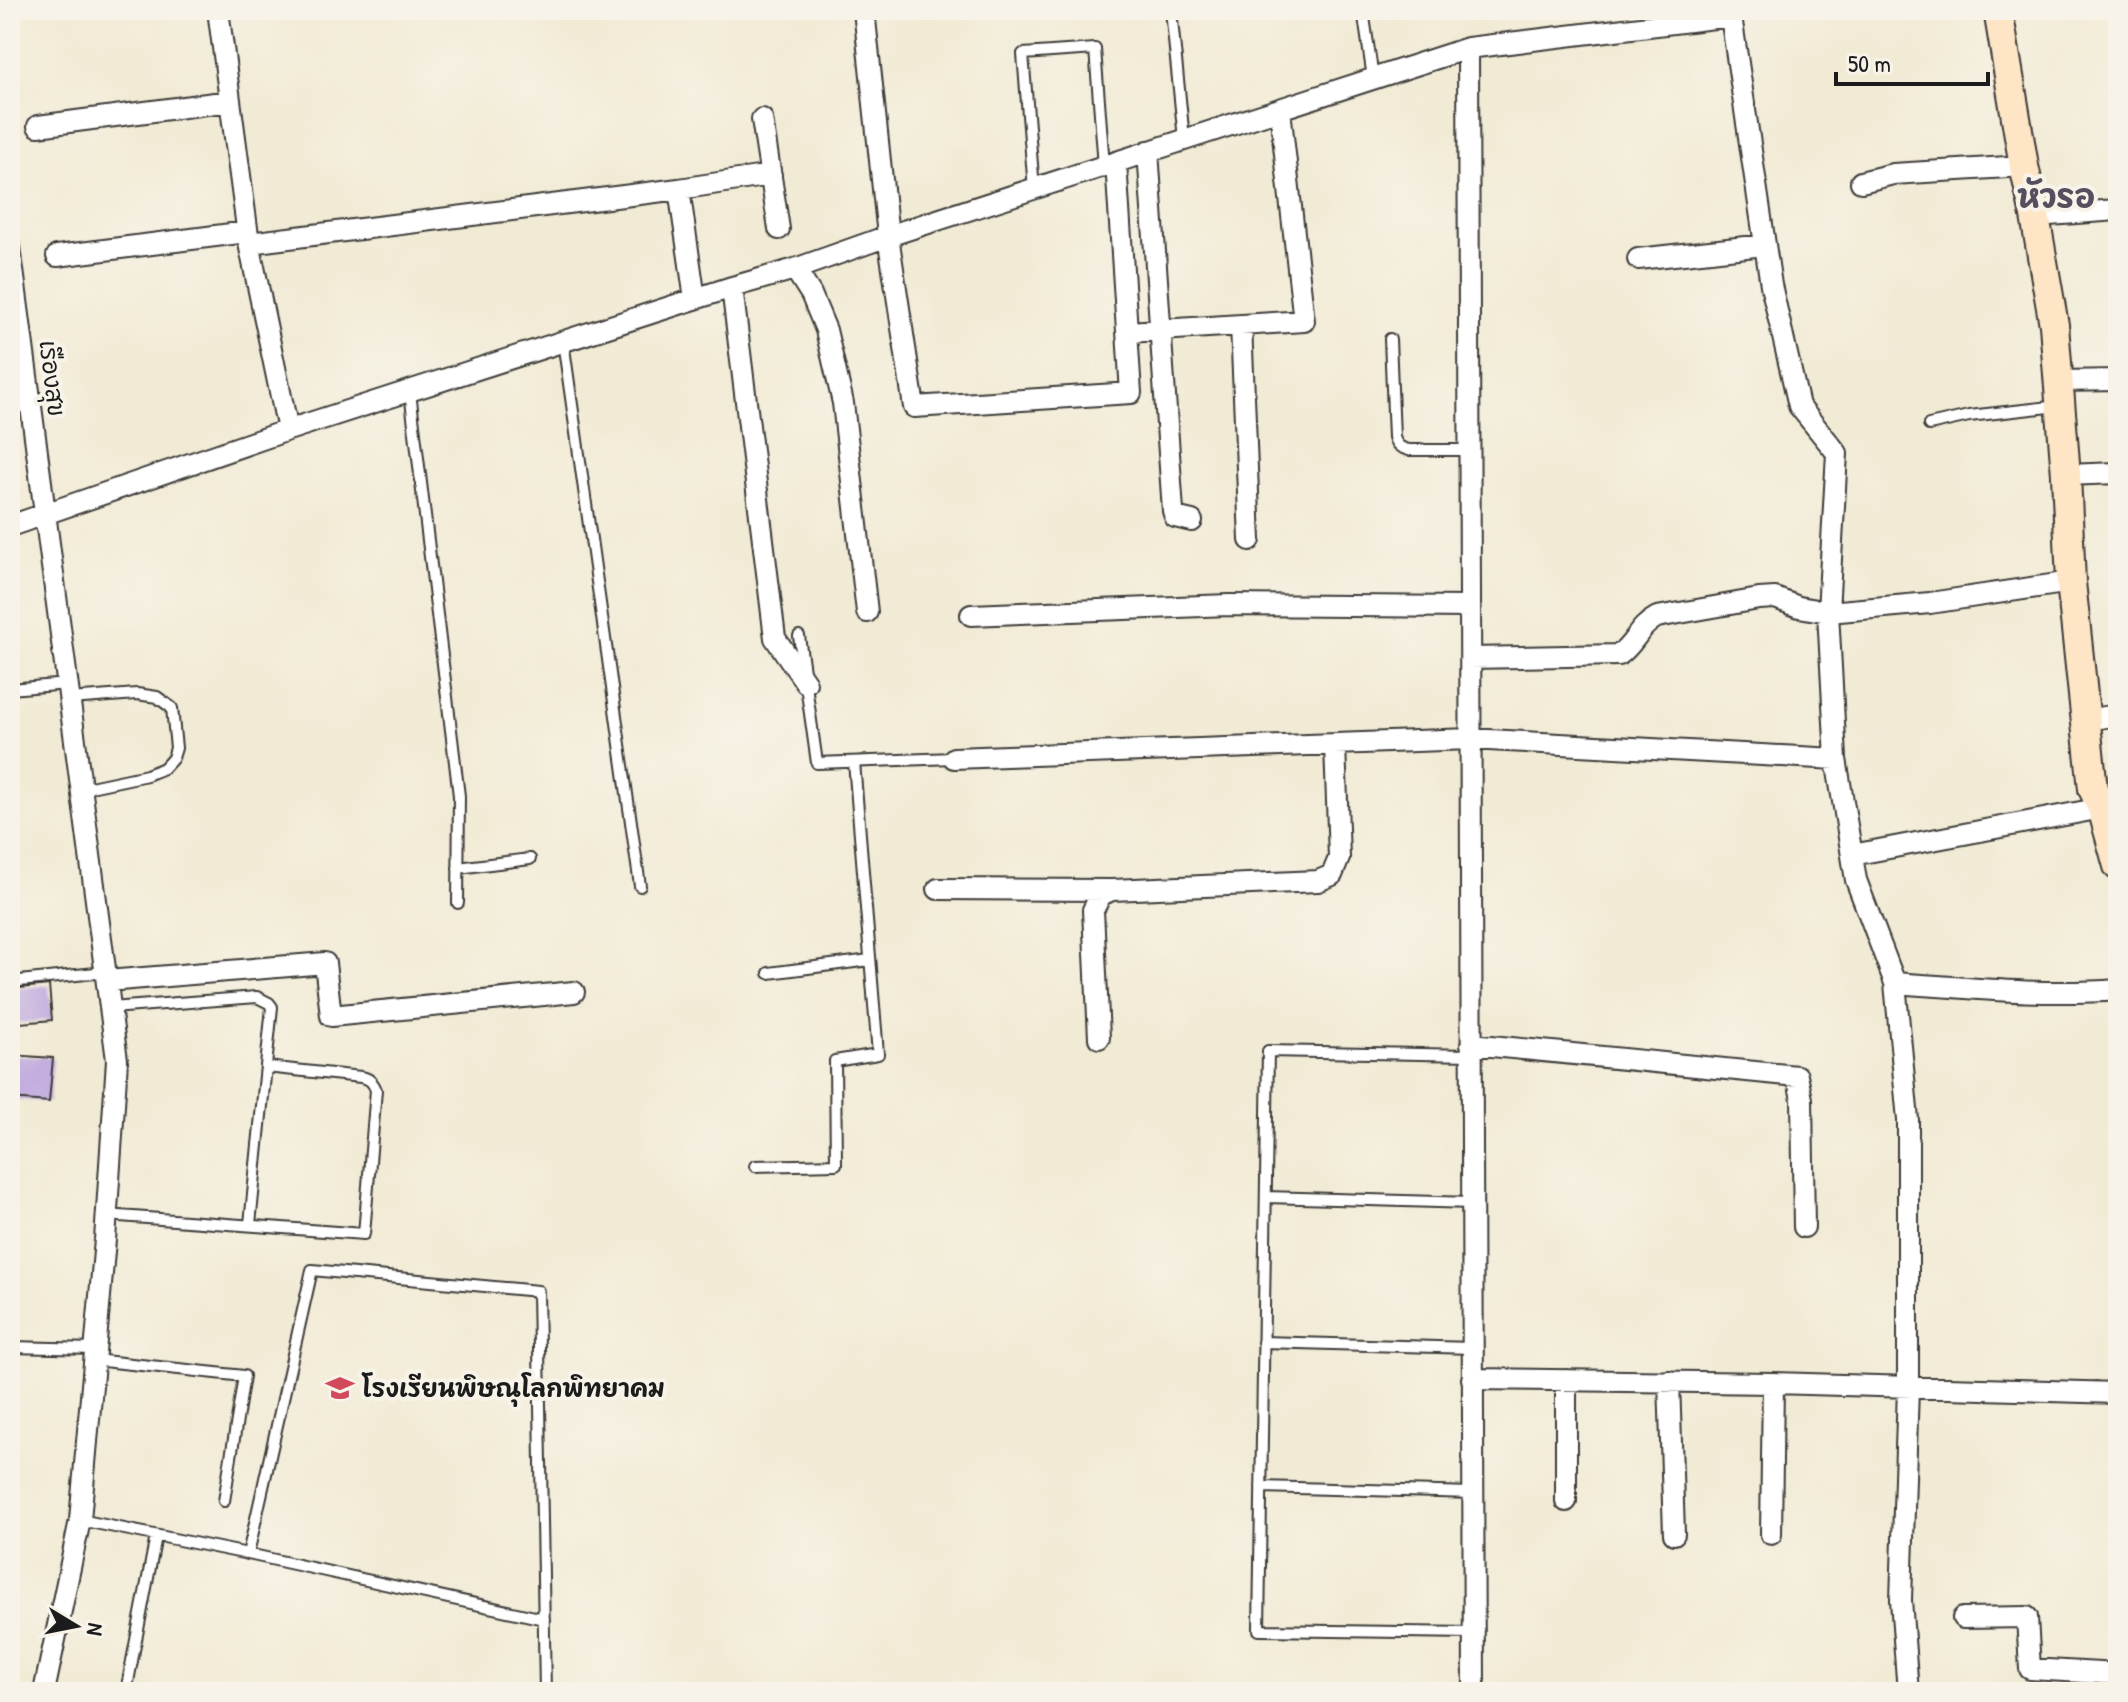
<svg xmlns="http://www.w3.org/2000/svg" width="2128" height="1702" font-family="'Patrick Hand','Playpen Sans Thai',sans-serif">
<rect width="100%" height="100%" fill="#f7f3e8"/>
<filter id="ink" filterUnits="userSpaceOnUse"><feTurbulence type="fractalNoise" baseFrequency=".0125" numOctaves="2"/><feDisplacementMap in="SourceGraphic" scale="16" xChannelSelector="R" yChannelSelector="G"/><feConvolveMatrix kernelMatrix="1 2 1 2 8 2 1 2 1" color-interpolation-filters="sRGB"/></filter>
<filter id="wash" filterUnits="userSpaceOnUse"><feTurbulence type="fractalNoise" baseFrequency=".006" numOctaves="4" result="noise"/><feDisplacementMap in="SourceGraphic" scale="32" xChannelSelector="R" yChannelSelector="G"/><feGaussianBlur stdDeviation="1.8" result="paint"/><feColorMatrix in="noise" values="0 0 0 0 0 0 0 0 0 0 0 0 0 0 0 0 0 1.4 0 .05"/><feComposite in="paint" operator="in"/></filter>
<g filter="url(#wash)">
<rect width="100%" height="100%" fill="#f1ead4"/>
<g id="blocks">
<path fill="#c3aedf" d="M 49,985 L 52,1020 L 10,1024 L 10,989 Z
M 10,1055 L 53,1058 L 49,1102 L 10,1099 Z"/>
</g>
</g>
<g filter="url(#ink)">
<use href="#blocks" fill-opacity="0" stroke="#3c3b38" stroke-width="2"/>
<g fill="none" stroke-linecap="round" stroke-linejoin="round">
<defs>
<path id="service" d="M 1171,10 L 1184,139
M 1363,10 L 1373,78
M 1034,189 L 1023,54 L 1095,49 L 1104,166
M 1390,339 L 1394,437 C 1396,445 1400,448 1409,450 L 1469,450
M 563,341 L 640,886
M 410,392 L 459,796 L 458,903
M 1929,425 L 1969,416 L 2059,406
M 799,636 L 817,763 L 954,758
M 10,689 L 67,684
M 70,699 L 137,694 L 157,697 L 172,708 L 176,748 L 173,758 L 164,768 L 147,775 L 81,789
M 458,868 L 530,859
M 769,973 L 870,960
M 10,982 L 105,972
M 111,1008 L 257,997 L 269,1003 L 272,1007 L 250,1224
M 1471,1055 L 1268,1051 L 1259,1630 L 1473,1633
M 755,1166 L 836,1164 L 835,1061 L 878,1054 L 854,762
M 1266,1197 L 1472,1203
M 106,1215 L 364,1234 L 376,1090 C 373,1082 369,1078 361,1077 L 266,1067
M 1263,1342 L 1472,1348
M 10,1347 L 95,1349
M 94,1360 L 244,1376 L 224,1501
M 1261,1487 L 1473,1493
M 80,1520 L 248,1554 L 544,1619
M 248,1554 L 312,1270 L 538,1291 L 545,1692
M 126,1692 L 156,1536"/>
<path id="minor" d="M 218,10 L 249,243
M 864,10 L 888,236 L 914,407 L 1131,393 L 1116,162
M 1731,16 L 1771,285 L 1799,406 L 1837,453 L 1828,612 L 1836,759 L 1856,880 L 1895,983 L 1908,1120 L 1908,1388 L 1901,1600 L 1908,1692
M 1468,48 L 1474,1692
M 762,119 L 779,229
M 38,126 L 230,101
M 1148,151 L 1173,511 L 1175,517 L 1192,521
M 1861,182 L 1893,174 L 2024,166
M 679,189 L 771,175
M 2035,216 L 2118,210
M 10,247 L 117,1060 L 105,1240 L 80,1520 L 44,1692
M 57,256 L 247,232
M 1638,259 L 1764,245
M 795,269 L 811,294 L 826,330 L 843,403 L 867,612
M 732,287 L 775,638 L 806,683
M 1241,325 L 1250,540
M 1128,332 L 1304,321 L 1280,110
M 2060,381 L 2118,380
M 288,430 L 249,243 L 679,189 L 695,299
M 2066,475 L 2118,473
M 10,526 L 288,430 L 732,287 L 795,269 L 888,236 L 1468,48 L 1731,16 L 1733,10
M 971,615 L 1229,605 L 1470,607
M 1471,658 L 1619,655 C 1635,644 1638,627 1657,617 L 1759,599 L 1775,598 L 1799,607 L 1828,612 L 1930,603 L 2071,582
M 2086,720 L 2118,715
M 954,758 L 1470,739 L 1836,759
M 1852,855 L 2102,808
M 938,889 L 1112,890
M 107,981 L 325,963 L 331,1016 L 574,992
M 1895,983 C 1969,988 2044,996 2118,990
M 1099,1038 L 1093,910 L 1101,895 L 1112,890 L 1318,881 L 1332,875 L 1339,858 L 1335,744
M 1471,1044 L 1797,1076 L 1802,1099 L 1804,1227
M 1472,1379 L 1773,1383 L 2118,1393
M 1566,1380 L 1566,1501
M 1669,1381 L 1674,1534
M 1771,1534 L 1773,1383
M 1963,1618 L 2027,1617 L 2030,1669 L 2118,1674"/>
<path id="secondary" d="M 1998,10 L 2024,166 L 2035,216 L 2054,325 L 2066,475 L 2071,582 L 2093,789 L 2102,808 L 2118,866"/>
</defs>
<use href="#service" stroke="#3c3b38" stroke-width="14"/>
<use href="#minor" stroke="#3c3b38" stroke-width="24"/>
<use href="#secondary" stroke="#3c3b38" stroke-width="32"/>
<use href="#service" stroke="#fff" stroke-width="10"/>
<use href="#minor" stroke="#fff" stroke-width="20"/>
<use href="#secondary" stroke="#fde5c5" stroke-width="28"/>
</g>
</g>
<defs>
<symbol id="school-bare" viewBox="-9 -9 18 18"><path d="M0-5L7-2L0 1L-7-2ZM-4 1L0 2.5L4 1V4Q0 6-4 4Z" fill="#d1495b" stroke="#f7f3e8" stroke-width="2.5" paint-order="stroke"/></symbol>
</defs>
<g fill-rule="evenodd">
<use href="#school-bare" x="320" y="1368" width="40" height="40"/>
</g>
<g text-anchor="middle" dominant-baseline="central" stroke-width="8" stroke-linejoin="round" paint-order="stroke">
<g font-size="24" fill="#1c1c1c" stroke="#f7f3e8">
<text transform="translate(53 378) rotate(83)">เรืองสุข</text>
</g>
<g font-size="24" font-weight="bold" fill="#1c1c1c" stroke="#f7f3e8" text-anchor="start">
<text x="362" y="1388">โรงเรียนพิษณุโลกพิทยาคม</text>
</g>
<g font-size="32" font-weight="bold" fill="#564f60" stroke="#f7f3e8">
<text x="2056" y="196">หัวรอ</text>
</g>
</g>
<rect width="2128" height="1702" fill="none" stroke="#f7f3e8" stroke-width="40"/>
<g transform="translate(76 1626) rotate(100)" stroke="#f7f3e8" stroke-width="6" paint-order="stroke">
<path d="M0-6L14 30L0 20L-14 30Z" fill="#1c1c1c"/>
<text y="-12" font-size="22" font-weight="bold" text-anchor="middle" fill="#1c1c1c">N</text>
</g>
<path d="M1836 72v12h152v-12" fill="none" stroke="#1c1c1c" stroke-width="4"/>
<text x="1848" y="72" font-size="24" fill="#1c1c1c" stroke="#f7f3e8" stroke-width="6" paint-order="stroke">50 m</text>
</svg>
